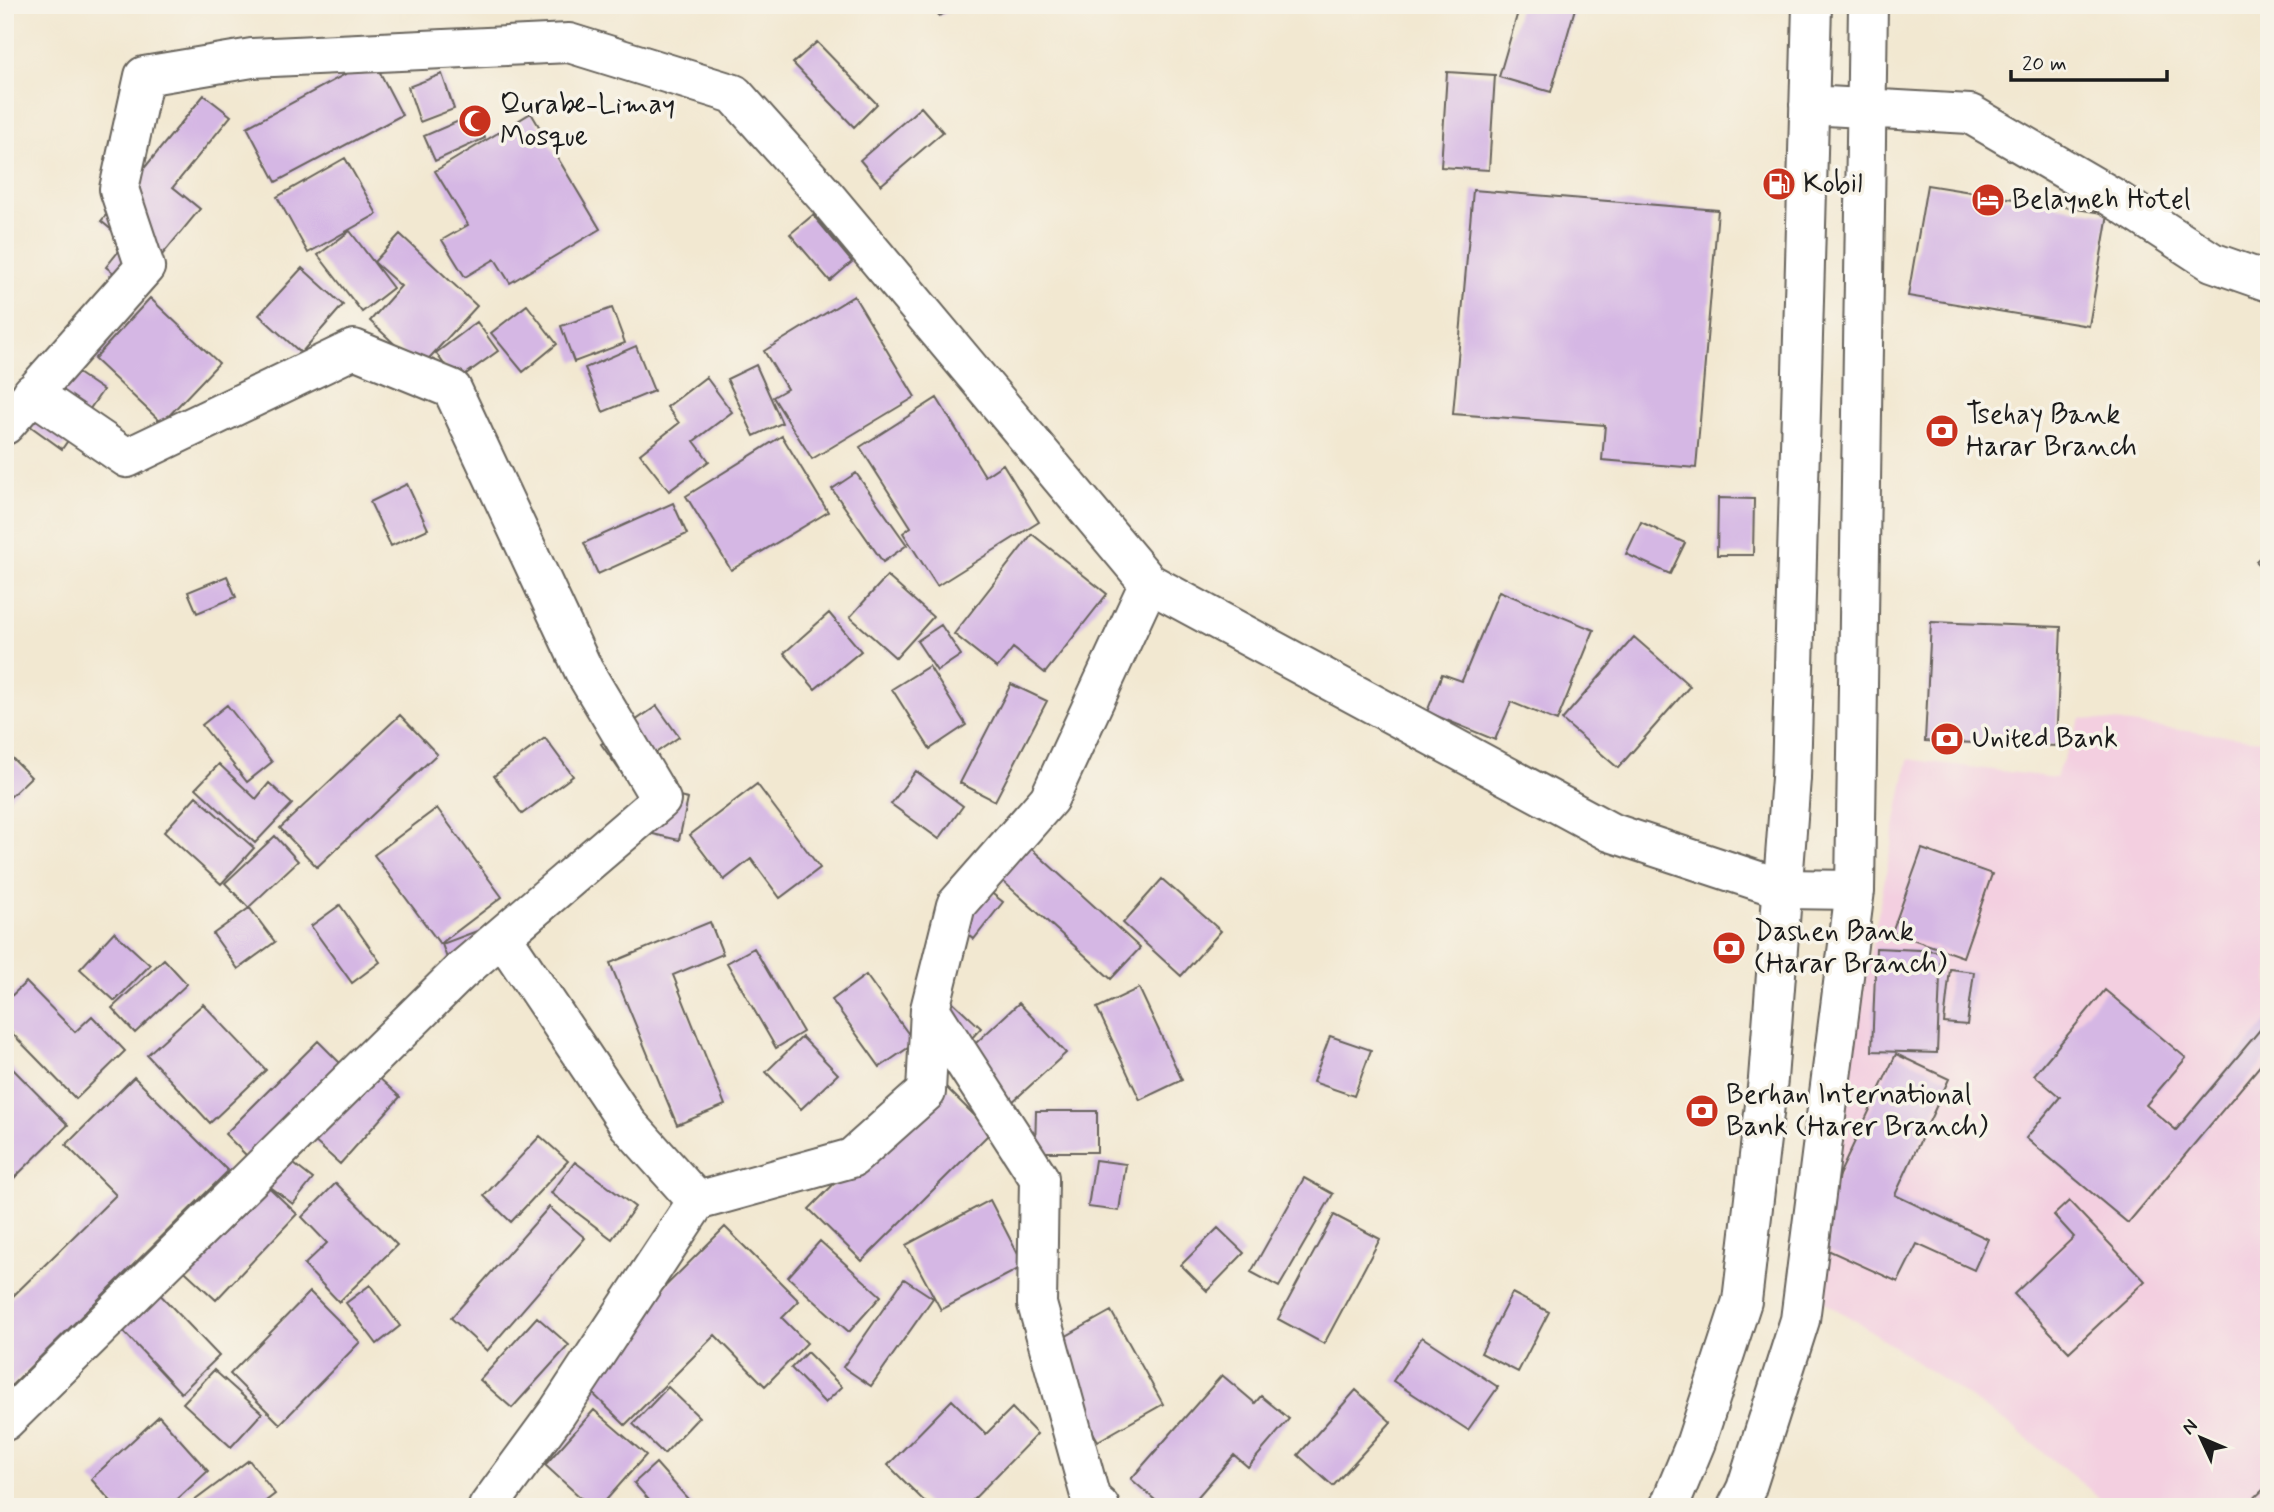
<svg xmlns="http://www.w3.org/2000/svg" width="2274" height="1512" font-family="Mynerve,sans-serif">
<rect width="100%" height="100%" fill="#f7f3e8"/>
<filter id="ink" filterUnits="userSpaceOnUse"><feTurbulence type="fractalNoise" baseFrequency=".0143" numOctaves="2"/><feDisplacementMap in="SourceGraphic" scale="14" xChannelSelector="R" yChannelSelector="G"/><feConvolveMatrix kernelMatrix="1 2 1 2 8 2 1 2 1" color-interpolation-filters="sRGB"/></filter>
<filter id="wash" filterUnits="userSpaceOnUse"><feTurbulence type="fractalNoise" baseFrequency=".00686" numOctaves="4" result="noise"/><feDisplacementMap in="SourceGraphic" scale="28" xChannelSelector="R" yChannelSelector="G"/><feGaussianBlur stdDeviation="1.57" result="paint"/><feColorMatrix in="noise" values="0 0 0 0 0 0 0 0 0 0 0 0 0 0 0 0 0 1.4 0 .05"/><feComposite in="paint" operator="in"/></filter>
<g filter="url(#wash)">
<rect width="100%" height="100%" fill="#f2e8d1"/>
<path fill="#f3cfe0" d="M 2081,718 L 2269,741 L 2269,1507 L 2111,1507 L 2008,1424 L 1856,1321 L 1805,1291 L 1908,759 L 2055,778 Z"/>
<g id="blocks">
<path fill="#d5b7e4" d="M 934,5 L 963,5 L 939,16 Z
M 1520,5 L 1576,5 L 1551,92 L 1499,77 Z
M 817,42 L 877,104 L 854,127 L 793,63 Z
M 373,59 L 402,115 L 276,182 L 247,127 Z
M 1447,72 L 1495,75 L 1489,170 L 1441,167 Z
M 442,74 L 454,109 L 420,122 L 408,87 Z
M 204,95 L 231,116 L 173,187 L 200,209 L 134,289 L 106,267 L 126,242 L 101,221 Z
M 921,107 L 943,132 L 881,185 L 860,160 Z
M 531,113 L 600,229 L 510,283 L 495,259 L 465,277 L 442,240 L 468,225 L 435,171 Z
M 475,114 L 485,138 L 435,161 L 424,136 Z
M 345,158 L 377,214 L 308,253 L 277,197 Z
M 1927,185 L 2108,214 L 2089,326 L 1908,296 Z
M 1473,190 L 1718,210 L 1696,468 L 1602,460 L 1605,425 L 1453,414 Z
M 813,215 L 852,262 L 830,281 L 790,234 Z
M 350,231 L 393,288 L 362,312 L 318,255 Z
M 400,234 L 477,306 L 420,368 L 370,321 L 401,286 L 374,262 Z
M 302,268 L 343,305 L 301,353 L 259,315 Z
M 854,296 L 915,397 L 812,459 L 773,397 L 787,389 L 764,351 Z
M 150,298 L 219,363 L 162,423 L 94,359 Z
M 527,305 L 557,344 L 523,372 L 491,333 Z
M 612,308 L 625,343 L 574,362 L 561,326 Z
M 477,322 L 498,351 L 456,381 L 436,353 Z
M 636,346 L 654,391 L 603,412 L 585,368 Z
M 66,365 L 103,390 L 62,449 L 26,423 Z
M 756,365 L 782,423 L 754,436 L 727,379 Z
M 706,377 L 732,412 L 694,441 L 709,461 L 669,491 L 640,454 L 679,423 L 667,407 Z
M 937,398 L 985,476 L 1003,464 L 1039,522 L 937,586 L 903,533 L 911,527 L 860,447 Z
M 782,436 L 828,512 L 731,570 L 686,496 Z
M 856,473 L 907,545 L 883,562 L 832,489 Z
M 407,484 L 428,529 L 391,546 L 370,502 Z
M 1718,498 L 1754,499 L 1753,555 L 1717,555 Z
M 673,503 L 687,534 L 598,574 L 584,543 Z
M 1641,522 L 1685,543 L 1670,574 L 1626,554 Z
M 1032,534 L 1107,594 L 1045,673 L 1013,648 L 997,668 L 954,634 Z
M 2269,549 L 2269,574 L 2256,561 Z
M 227,576 L 236,597 L 197,613 L 188,592 Z
M 887,576 L 933,617 L 896,658 L 850,617 Z
M 1499,591 L 1594,630 L 1557,721 L 1511,702 L 1495,740 L 1427,712 L 1442,674 L 1462,681 Z
M 829,613 L 861,651 L 815,689 L 784,653 Z
M 1931,622 L 2061,627 L 2056,746 L 1925,741 Z
M 941,625 L 961,655 L 937,671 L 917,641 Z
M 1634,637 L 1690,686 L 1618,768 L 1562,720 Z
M 929,666 L 966,725 L 930,749 L 892,689 Z
M 1011,684 L 1047,701 L 995,801 L 960,783 Z
M 227,705 L 272,762 L 247,782 L 202,725 Z
M 657,706 L 679,737 L 623,775 L 601,744 Z
M 400,715 L 437,754 L 317,867 L 280,828 Z
M 545,738 L 573,776 L 522,814 L 494,776 Z
M 5,751 L 31,777 L 5,802 Z
M 219,764 L 256,799 L 269,783 L 292,804 L 255,843 L 196,788 Z
M 916,771 L 963,806 L 939,839 L 891,804 Z
M 757,784 L 820,868 L 780,898 L 751,859 L 724,880 L 690,835 Z
M 641,788 L 688,799 L 679,840 L 631,829 Z
M 196,796 L 254,848 L 221,884 L 164,832 Z
M 437,808 L 502,897 L 440,944 L 374,855 Z
M 275,836 L 298,861 L 249,907 L 275,942 L 238,969 L 213,934 L 249,908 L 225,883 Z
M 1023,841 L 1140,948 L 1111,979 L 994,873 Z
M 1922,849 L 1992,874 L 1963,957 L 1892,932 Z
M 1162,879 L 1221,931 L 1181,976 L 1123,923 Z
M 976,881 L 1003,902 L 974,939 L 948,918 Z
M 340,905 L 380,962 L 352,983 L 311,926 Z
M 710,922 L 723,954 L 673,975 L 725,1105 L 677,1125 L 610,963 Z
M 493,925 L 450,967 L 442,944 Z
M 114,932 L 150,965 L 115,1001 L 80,969 Z
M 754,948 L 803,1032 L 776,1048 L 727,963 Z
M 1876,948 L 1941,951 L 1937,1053 L 1872,1051 Z
M 164,959 L 187,984 L 135,1033 L 112,1008 Z
M 1950,969 L 1974,972 L 1967,1025 L 1944,1023 Z
M 866,975 L 915,1043 L 880,1067 L 832,1000 Z
M 26,982 L 75,1032 L 92,1016 L 125,1051 L 76,1099 L 5,1026 L 5,1002 Z
M 937,987 L 981,1028 L 959,1052 Z
M 1139,988 L 1182,1080 L 1140,1100 L 1097,1008 Z
M 2105,990 L 2186,1058 L 2146,1105 L 2176,1130 L 2269,1019 L 2269,1055 L 2128,1223 L 2026,1138 L 2060,1097 L 2034,1075 Z
M 1019,1003 L 1066,1053 L 1010,1104 L 964,1054 Z
M 203,1004 L 266,1070 L 210,1123 L 147,1055 Z
M 1330,1036 L 1371,1050 L 1354,1096 L 1313,1082 Z
M 802,1037 L 838,1074 L 801,1109 L 766,1072 Z
M 318,1041 L 343,1066 L 250,1159 L 225,1134 Z
M 1896,1054 L 1949,1079 L 1895,1195 L 1988,1239 L 1974,1270 L 1917,1244 L 1898,1282 L 1808,1241 Z
M 5,1061 L 68,1125 L 5,1187 Z
M 364,1064 L 400,1097 L 340,1164 L 303,1131 Z
M 134,1077 L 228,1171 L 5,1392 L 5,1304 L 116,1195 L 66,1145 Z
M 938,1079 L 991,1132 L 862,1261 L 809,1209 Z
M 1036,1111 L 1097,1111 L 1097,1152 L 1035,1152 Z
M 540,1136 L 568,1161 L 511,1222 L 484,1196 Z
M 281,1154 L 313,1179 L 293,1204 L 260,1179 Z
M 1095,1160 L 1126,1164 L 1119,1211 L 1088,1207 Z
M 575,1162 L 635,1207 L 612,1239 L 551,1193 Z
M 257,1176 L 297,1214 L 216,1300 L 175,1262 Z
M 1304,1178 L 1333,1194 L 1279,1287 L 1251,1272 Z
M 336,1183 L 397,1245 L 339,1302 L 304,1265 L 327,1243 L 302,1217 Z
M 990,1200 L 1024,1266 L 941,1310 L 906,1245 Z
M 2069,1201 L 2145,1281 L 2069,1352 L 2014,1294 L 2074,1237 L 2054,1215 Z
M 549,1207 L 585,1238 L 487,1351 L 451,1318 Z
M 1334,1215 L 1380,1239 L 1324,1344 L 1278,1319 Z
M 725,1227 L 799,1301 L 782,1318 L 807,1343 L 765,1386 L 715,1335 L 625,1425 L 575,1376 Z
M 1218,1228 L 1244,1253 L 1207,1291 L 1181,1265 Z
M 820,1241 L 881,1296 L 849,1332 L 788,1277 Z
M 904,1279 L 933,1298 L 871,1386 L 843,1367 Z
M 150,1284 L 219,1356 L 181,1393 L 112,1319 Z
M 370,1285 L 400,1326 L 377,1344 L 346,1303 Z
M 310,1292 L 360,1342 L 280,1424 L 230,1374 Z
M 1512,1293 L 1549,1312 L 1518,1372 L 1481,1353 Z
M 1111,1311 L 1163,1404 L 1098,1441 L 1045,1348 Z
M 537,1317 L 569,1345 L 512,1408 L 480,1380 Z
M 1422,1337 L 1498,1387 L 1468,1430 L 1393,1381 Z
M 807,1352 L 842,1387 L 825,1403 L 791,1368 Z
M 214,1370 L 262,1413 L 231,1447 L 183,1403 Z
M 1222,1375 L 1255,1403 L 1261,1396 L 1289,1419 L 1248,1467 L 1234,1455 L 1189,1507 L 1163,1507 L 1131,1479 Z
M 668,1387 L 699,1417 L 664,1454 L 633,1424 Z
M 1356,1390 L 1391,1422 L 1333,1486 L 1298,1455 Z
M 952,1400 L 986,1434 L 1012,1408 L 1037,1434 L 966,1507 L 930,1507 L 888,1465 Z
M 594,1410 L 646,1455 L 600,1507 L 591,1507 L 545,1465 Z
M 159,1416 L 208,1471 L 169,1507 L 116,1507 L 91,1479 Z
M 249,1460 L 275,1494 L 258,1507 L 186,1507 Z
M 656,1463 L 695,1507 L 655,1507 L 634,1483 Z
M 2269,1484 L 2269,1507 L 2245,1507 Z"/>
</g>
</g>
<g filter="url(#ink)">
<use href="#blocks" fill-opacity="0" stroke="#67635b" stroke-width="2"/>
<g fill="none" stroke-linecap="round" stroke-linejoin="round">
<defs>
<path id="minor" d="M 5,425 L 145,267 L 119,189 L 144,76 L 252,58 L 569,43 L 734,94 L 827,198 L 1149,583 L 1610,832 L 1783,889 L 1855,890
M 502,936 L 628,1124 L 697,1201
M 930,1009 L 1039,1178 L 1037,1304 L 1091,1499 L 1100,1507
M 5,1421 L 460,972 L 661,800 L 584,671 L 452,389 L 354,349 L 127,458 L 32,393
M 488,1507 L 557,1413 L 697,1201 L 852,1158 L 926,1092 L 930,1009 L 956,905 L 1049,799 L 1149,583"/>
<path id="tertiary" d="M 1809,105 L 1970,114 L 2112,197 L 2212,262 L 2269,282
M 1669,1507 L 1696,1442 L 1742,1301 L 1768,1079 L 1791,778 L 1812,5
M 1737,1507 L 1746,1489 L 1800,1320 L 1855,890 L 1868,5"/>
</defs>
<use href="#minor" stroke="#67635b" stroke-width="42"/>
<use href="#tertiary" stroke="#67635b" stroke-width="42"/>
<use href="#minor" stroke="#fff" stroke-width="38"/>
<use href="#tertiary" stroke="#fff" stroke-width="38"/>
</g>
</g>
<defs>
<symbol id="mosque-disc" viewBox="-11 -11 22 22"><circle r="9.5" fill="#c8321e" stroke="#f7f3e8"/><path d="M3.5-4.9A6 6 0 1 0 3.5 4.9A5 5 0 1 1 3.5-4.9Z" fill="#fff"/></symbol>
<symbol id="fuel-disc" viewBox="-11 -11 22 22"><circle r="9.5" fill="#c8321e" stroke="#f7f3e8"/><path d="M-5.5-6h7V0h2V4h1.3V-2.5L3-4.5l.8-.8L6-3V5H2.5V1h-1V6h-7ZM-4.2-4.7v3.2H.2V-4.7Z" fill="#fff"/></symbol>
<symbol id="hotel-disc" viewBox="-11 -11 22 22"><circle r="9.5" fill="#c8321e" stroke="#f7f3e8"/><path d="M-6-4.5h1.5V1H6V5H4.5V3h-9V5H-6ZM-4 0a1.8 1.8 0 1 1 3.6 0ZM.5 0V-2.5h3Q6-2.5 6 0Z" fill="#fff"/></symbol>
<symbol id="bank-disc" viewBox="-11 -11 22 22"><circle r="9.5" fill="#c8321e" stroke="#f7f3e8"/><path d="M-6-4H6V4H-6ZM0-2.3a2.3 2.3 0 1 0 0 4.6a2.3 2.3 0 1 0 0-4.6Z" fill="#fff"/></symbol>
</defs>
<g fill-rule="evenodd">
<use href="#mosque-disc" x="456" y="102" width="38" height="38"/>
<use href="#fuel-disc" x="1760" y="165" width="38" height="38"/>
<use href="#hotel-disc" x="1969" y="181" width="38" height="38"/>
<use href="#bank-disc" x="1923" y="412" width="38" height="38"/>
<use href="#bank-disc" x="1928" y="720" width="38" height="38"/>
<use href="#bank-disc" x="1710" y="929" width="38" height="38"/>
<use href="#bank-disc" x="1683" y="1092" width="38" height="38"/>
</g>
<g text-anchor="middle" dominant-baseline="central" stroke-width="7" stroke-linejoin="round" paint-order="stroke">
<g font-size="28" fill="#1c1c1c" stroke="#f7f3e8" text-anchor="start">
<text x="500" y="105">Qurabe-Limay<tspan x="500" dy="32">Mosque</tspan></text>
<text x="1803" y="184">Kobil</text>
<text x="2012" y="200">Belayneh Hotel</text>
<text x="1966" y="415">Tsehay Bank<tspan x="1966" dy="32">Harar Branch</tspan></text>
<text x="1972" y="739">United Bank</text>
<text x="1754" y="932">Dashen Bank<tspan x="1754" dy="32">(Harar Branch)</tspan></text>
<text x="1726" y="1095">Berhan International<tspan x="1726" dy="32">Bank (Harer Branch)</tspan></text>
</g>
</g>
<rect width="2274" height="1512" fill="none" stroke="#f7f3e8" stroke-width="28"/>
<g transform="translate(2201 1438) rotate(314)" stroke="#f7f3e8" stroke-width="5" paint-order="stroke">
<path d="M0-5L12 26L0 18L-12 26Z" fill="#1c1c1c"/>
<text y="-10" font-size="19" font-weight="bold" text-anchor="middle" fill="#1c1c1c">N</text>
</g>
<path d="M2011 70v10h156v-10" fill="none" stroke="#1c1c1c" stroke-width="3.5"/>
<text x="2022" y="70" font-size="21" fill="#1c1c1c" stroke="#f7f3e8" stroke-width="5" paint-order="stroke">20 m</text>
</svg>
